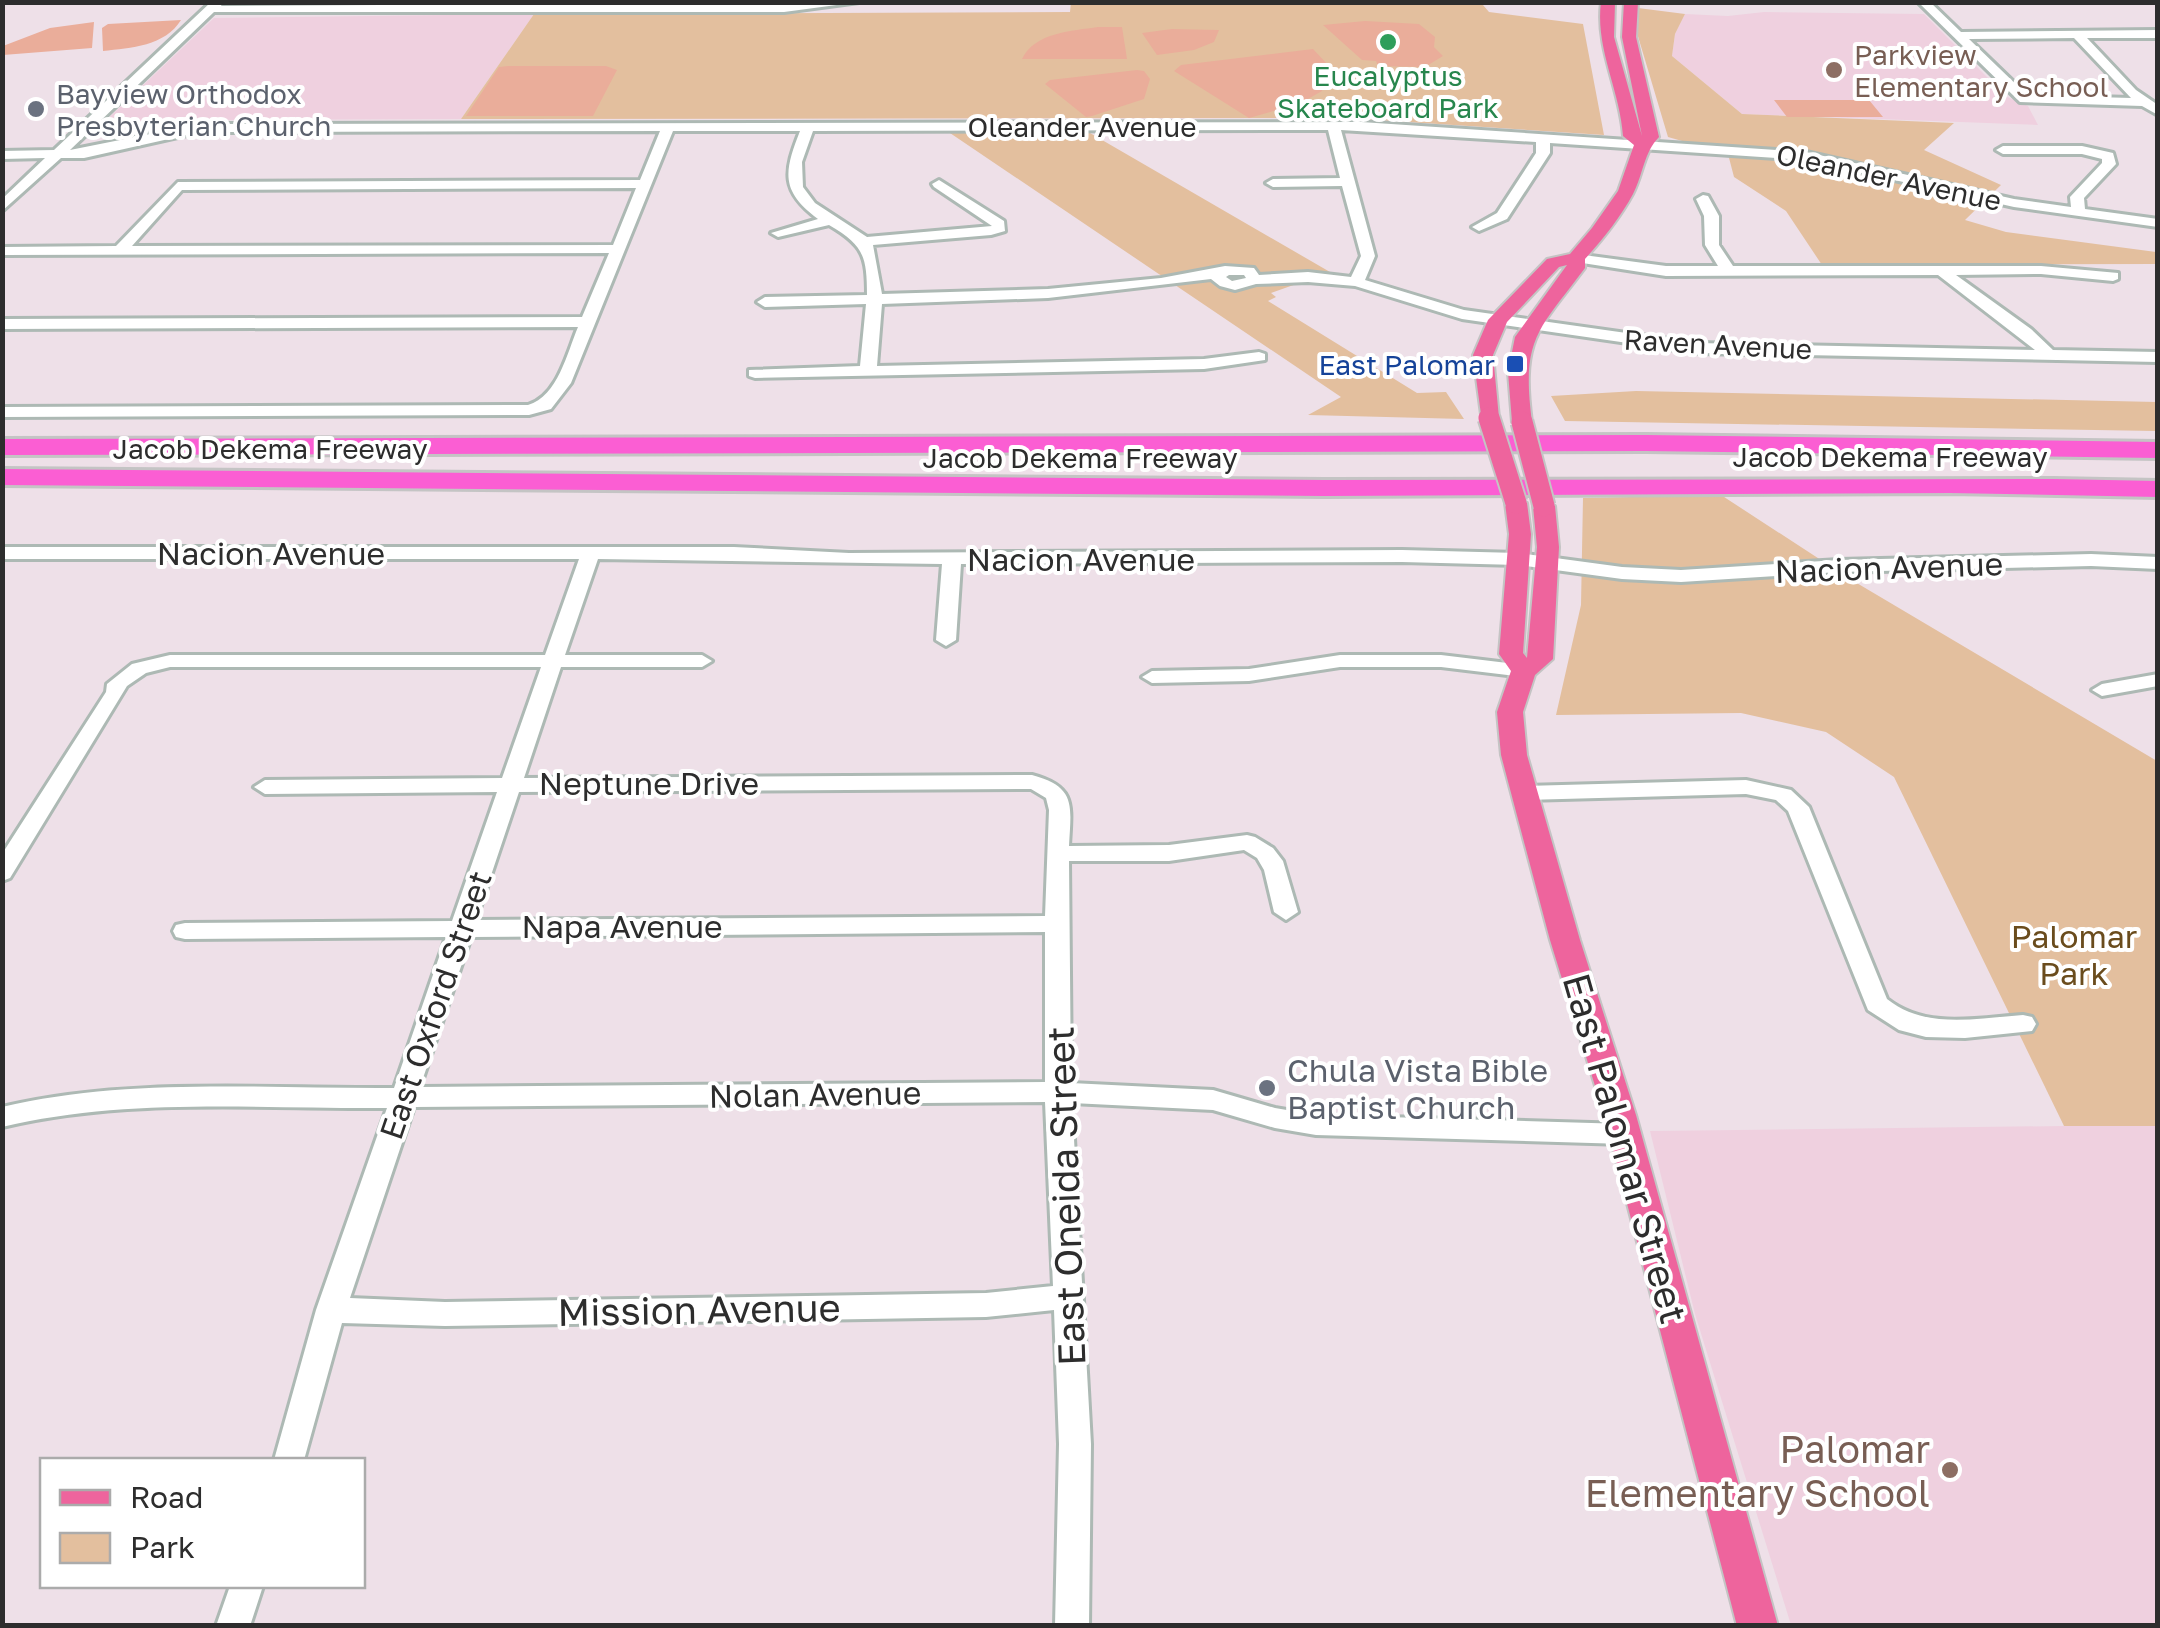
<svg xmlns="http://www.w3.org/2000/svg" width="2160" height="1628" font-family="'Golos Text',sans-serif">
<rect width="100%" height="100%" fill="#eee0e8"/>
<path fill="#efd0df" d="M 1764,12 L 1924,14 L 1995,85 L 1996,92 L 2028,106 L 2038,125 L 1742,114 L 1672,56 L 1675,34 L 1685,14 L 1728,16 Z
M 534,14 L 461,119 L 217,120 L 99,127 L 214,18 Z
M 2064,1126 L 2157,1126 L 2157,1625 L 1791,1625 L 1695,1314 L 1650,1131 Z"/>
<path fill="#e3bf9e" d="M 1071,2 L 1483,5 L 1489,12 L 1583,24 L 1604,135 L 1347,118 L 461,119 L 534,14 L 1070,12 Z
M 1638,8 L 1685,14 L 1675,34 L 1672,56 L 1742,114 L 1954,123 L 1924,150 L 2001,185 L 1965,220 L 2006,232 L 2156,252 L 2157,264 L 1822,265 L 1786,211 L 1734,177 L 1728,154 L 1668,137 L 1637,33 Z
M 950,133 L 1090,133 L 1330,272 L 1271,293 L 1276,297 L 1268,301 L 1417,393 L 1446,392 L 1464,419 L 1308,415 L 1341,397 Z
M 1636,391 L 2157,402 L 2157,431 L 1565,421 L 1551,396 Z
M 1721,495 L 1850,579 L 2157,761 L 2157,1126 L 2064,1126 L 1894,777 L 1826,732 L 1741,713 L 1556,715 L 1581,605 L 1583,498 Z"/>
<path fill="#eaad9a" d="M 181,20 C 165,46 131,48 103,51 L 102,28 L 108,24 Z
M 1365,21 L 1419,24 L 1435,37 L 1434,47 L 1443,56 L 1425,67 L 1378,66 L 1376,61 L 1362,60 L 1323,25 Z
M 94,22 L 92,48 L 3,55 L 3,46 L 50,28 Z
M 1098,27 L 1122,27 L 1127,59 L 1022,59 C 1035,32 1072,31 1098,27 Z
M 1172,29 L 1219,30 L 1214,42 L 1194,50 L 1157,55 L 1142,33 Z
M 1313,49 L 1330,67 L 1322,91 L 1299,104 L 1249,118 L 1174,71 L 1181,65 Z
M 508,66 L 606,66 L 617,70 L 593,116 L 466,116 L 499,67 Z
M 1137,70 L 1144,71 L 1150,79 L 1144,99 L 1092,116 L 1086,117 L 1045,84 L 1050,80 Z
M 1774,100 L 1869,100 L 1883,117 L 1787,117 Z"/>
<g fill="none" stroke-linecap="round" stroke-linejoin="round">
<defs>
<path id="minor" d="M 211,2 L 223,2 L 221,6 L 859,2 L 784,12 L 214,12 L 70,150 L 200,124 L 1361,122 L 1806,152 L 2014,199 L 2071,207 L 2070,197 L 2102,163 L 2102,159 L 2082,154 L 2003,154 L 1996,150 L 2003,146 L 2082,146 L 2113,153 L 2116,164 L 2084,198 L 2085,209 L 2158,219 L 2158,227 L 2014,207 L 1806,160 L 1550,143 L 1550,153 L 1507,219 L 1479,231 L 1472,227 L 1497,213 L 1536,153 L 1536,142 L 1341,130 L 1375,256 L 1365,280 L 1464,310 L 1697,343 L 2035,350 L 1938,275 L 1666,276 L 1576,262 L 1569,258 L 1576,254 L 1666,266 L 1718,266 L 1705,245 L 1704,216 L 1696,199 L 1703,195 L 1708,196 L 1719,216 L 1719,245 L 1733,266 L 2041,266 L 2118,273 L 2118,279 L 2113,281 L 2041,274 L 1956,275 L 2031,329 L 2053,350 L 2158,352 L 2158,362 L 1697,353 L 1462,319 L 1355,286 L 1308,282 L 1256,284 L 1235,290 L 1220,286 L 1211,279 L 1048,298 L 882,304 L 877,366 L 1204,359 L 1259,352 L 1265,354 L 1265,360 L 1204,369 L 755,378 L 749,376 L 749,370 L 860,366 L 866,304 L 765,307 L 757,302 L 765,297 L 867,295 C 867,255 863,245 829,225 L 778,237 L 771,233 L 818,219 C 780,191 784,172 800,131 L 673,131 L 571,383 L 551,409 L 529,415 L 2,417 L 2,407 L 528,405 C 558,396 567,353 578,327 L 2,329 L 2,319 L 582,317 L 609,253 L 2,255 L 2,247 L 116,246 L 178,182 L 640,180 L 660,131 L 200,132 L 84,158 L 61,158 L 2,211 L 2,199 L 45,158 L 2,159 L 2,151 L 54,150 ZM 1328,130 L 1340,178 L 1273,179 L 1266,183 L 1273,187 L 1342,186 L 1361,256 L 1351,277 L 1308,272 L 1259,275 L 1254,268 L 1225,266 L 1161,278 L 1048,289 L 882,294 L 873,245 L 991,235 L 1005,231 L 1004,221 L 939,180 L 932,184 L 934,187 L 992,226 L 867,237 L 815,203 L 803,187 L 802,162 L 813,131 ZM 636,188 L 613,245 L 132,246 L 182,190 ZM 1229,275 L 1244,275 L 1246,278 L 1232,281 L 1226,277 Z
M 1918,2 L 1930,2 L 1961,32 L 2158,30 L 2158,38 L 2087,38 L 2136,90 L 2158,105 L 2158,115 L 2142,106 L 2020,102 ZM 2074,38 L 2131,98 L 2027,95 L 1969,39 Z
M 2,547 L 734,547 L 849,553 L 1402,550 L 1518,553 L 1622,567 L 1681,570 L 1839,560 L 2091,554 L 2158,557 L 2158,569 L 2091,566 L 1839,572 L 1681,582 L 1622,579 L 1518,565 L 1402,562 L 961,564 L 956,640 L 946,646 L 936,640 L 942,564 L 598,559 L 565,655 L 702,655 L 712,661 L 702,667 L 561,667 L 524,778 L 1032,775 C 1077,787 1071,806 1069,846 L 1169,845 L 1247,835 L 1255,837 L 1273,848 L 1283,861 L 1298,912 L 1286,920 L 1274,912 L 1264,870 L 1257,858 L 1244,850 L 1169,861 L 1069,861 L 1071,1083 L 1213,1090 L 1275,1108 L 1316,1115 L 1625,1124 L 1635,1127 L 1638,1134 L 1635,1141 L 1625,1144 L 1316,1135 L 1275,1128 L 1213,1110 L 1072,1103 L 1091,1444 L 1089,1626 L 1055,1626 L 1059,1444 L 1054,1310 L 986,1317 L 445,1326 L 342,1323 L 304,1460 L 274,1460 L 316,1310 L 387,1108 C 260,1109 126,1097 2,1127 L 2,1107 C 127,1077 266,1089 394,1088 L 446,937 L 185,939 L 176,937 L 173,931 L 176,925 L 185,923 L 452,921 L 497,792 L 265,794 L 254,787 L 265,780 L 502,778 L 541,667 L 170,667 L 146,673 L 127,686 L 10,878 L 2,881 L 2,854 L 106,692 L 107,684 L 132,664 L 170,655 L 545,655 L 579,559 L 2,559 ZM 1031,789 L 1046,798 L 1049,810 L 1045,916 L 476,920 L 519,792 ZM 1045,932 L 1045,1082 L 420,1087 L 471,937 ZM 1045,1102 L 1053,1286 L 986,1293 L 445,1302 L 350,1298 L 414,1107 Z
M 1340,655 L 1441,655 L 1524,665 L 1534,671 L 1524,677 L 1441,667 L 1340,667 L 1249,681 L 1152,683 L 1142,677 L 1152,671 L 1249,669 Z
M 2158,674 L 2158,686 L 2102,696 L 2092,690 L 2102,684 Z
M 1746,780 L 1791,790 L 1809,807 L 1887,999 C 1926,1030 1977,1018 2023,1015 L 2032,1017 L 2036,1024 L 2032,1031 L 1965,1038 L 1926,1037 L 1899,1030 L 1868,1010 L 1788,811 L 1776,800 L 1746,794 L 1525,800 L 1514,793 L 1525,786 Z
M 230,1586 L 263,1586 L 250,1626 L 216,1626 Z"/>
<path id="major" d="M 1601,2 L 1615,2 L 1614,37 L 1642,136 L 1622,37 L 1624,2 L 1638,2 L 1636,37 L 1659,137 C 1644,152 1643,175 1633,194 C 1620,218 1603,239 1585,259 L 1585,268 C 1538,331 1521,338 1532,422 L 1522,428 L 1512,422 L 1508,372 L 1515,337 L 1567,265 L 1559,267 L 1507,322 L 1493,355 L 1499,418 L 1496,422 L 1482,422 L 1473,355 L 1488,320 L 1547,259 L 1570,254 L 1592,228 L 1618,191 L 1634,145 L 1623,136 C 1620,90 1595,49 1601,2 Z
M 1516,496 L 1527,503 L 1531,534 L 1523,653 L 1527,658 L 1537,547 L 1533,506 L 1536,501 L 1544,499 L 1555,506 L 1559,547 L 1553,659 L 1535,675 L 1523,712 L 1527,755 L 1580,940 L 1636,1115 L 1778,1626 L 1737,1626 L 1604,1115 L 1550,940 L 1501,755 L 1497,712 L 1511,671 L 1499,654 L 1509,534 L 1505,503 Z"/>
<path id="highway" d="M 1646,435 L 2158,442 L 2158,458 L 1646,451 L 2,455 L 2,439 Z
M 2,469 L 1324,480 L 2054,479 L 2158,481 L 2158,497 L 1950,493 L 1324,496 L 2,485 Z"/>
</defs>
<use href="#minor" stroke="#adb9b4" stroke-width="6"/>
<use href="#major" stroke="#c4c4c4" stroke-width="4"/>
<use href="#highway" stroke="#c4c4c4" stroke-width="6"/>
<use href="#minor" fill="#fff" fill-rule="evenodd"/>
<use href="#major" fill="#ee649d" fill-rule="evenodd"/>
<use href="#highway" fill="#fb5ed3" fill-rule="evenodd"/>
<defs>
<path id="major-bridge" d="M 1489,418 L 1516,503
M 1522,422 L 1544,506"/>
</defs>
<use href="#major-bridge" stroke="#c4c4c4" stroke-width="25" stroke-linecap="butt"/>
<use href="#major-bridge" stroke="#ee649d" stroke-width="21"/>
</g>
<circle fill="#2e9e5b" stroke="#fff" stroke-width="4" cx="1388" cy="42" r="10"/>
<g fill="#8d6e63" stroke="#fff" stroke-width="4">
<circle cx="1834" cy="70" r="10"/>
<circle cx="1950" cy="1470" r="10"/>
</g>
<g fill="#6b7280" stroke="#fff" stroke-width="4">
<circle cx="36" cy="109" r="10"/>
<circle cx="1267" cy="1088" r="10"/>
</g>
<rect fill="#1a4fb4" stroke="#fff" stroke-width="4" x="1505" y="354" width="20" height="20" rx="5"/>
<g text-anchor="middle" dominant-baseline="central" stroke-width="8" stroke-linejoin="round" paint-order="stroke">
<g font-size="28" fill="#785e54" stroke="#fff" text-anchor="start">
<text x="1854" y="54">Parkview<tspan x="1854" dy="32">Elementary School</tspan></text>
</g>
<g font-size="28" fill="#27864d" stroke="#fff">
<text x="1388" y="75">Eucalyptus<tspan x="1388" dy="32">Skateboard Park</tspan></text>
</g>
<g font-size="28" fill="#5b616d" stroke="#fff" text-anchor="start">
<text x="56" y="93">Bayview Orthodox<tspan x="56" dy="32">Presbyterian Church</tspan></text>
</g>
<g font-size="28" fill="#2d2d2d" stroke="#fff">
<text x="1082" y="126">Oleander Avenue</text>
<text transform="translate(1889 177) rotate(12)">Oleander Avenue</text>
<text transform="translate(1718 344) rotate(3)">Raven Avenue</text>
<text x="270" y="448">Jacob Dekema Freeway</text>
<text x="1890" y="456">Jacob Dekema Freeway</text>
<text x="1080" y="457">Jacob Dekema Freeway</text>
</g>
<g font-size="28" fill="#164399" stroke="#fff" text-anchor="end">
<text x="1495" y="364">East Palomar</text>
</g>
<g font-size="32" fill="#2d2d2d" stroke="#fff">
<text x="271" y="553">Nacion Avenue</text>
<text x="1081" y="559">Nacion Avenue</text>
<text transform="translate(1889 567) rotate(-2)">Nacion Avenue</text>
<text x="649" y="783">Neptune Drive</text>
<text x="622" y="926">Napa Avenue</text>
<text transform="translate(435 1005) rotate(-71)">East Oxford Street</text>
<text transform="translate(815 1094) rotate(-1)">Nolan Avenue</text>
</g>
<g font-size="32" fill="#6a4c1d" stroke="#fff">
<text x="2074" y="936">Palomar<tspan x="2074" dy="37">Park</tspan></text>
</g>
<g font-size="32" fill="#5b616d" stroke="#fff" text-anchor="start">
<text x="1287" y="1070">Chula Vista Bible<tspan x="1287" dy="37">Baptist Church</tspan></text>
</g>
<g font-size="38" fill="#2d2d2d" stroke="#fff">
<text transform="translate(1626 1148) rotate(74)">East Palomar Street</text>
<text transform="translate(1065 1196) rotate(-92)">East Oneida Street</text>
<text transform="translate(699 1309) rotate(-1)">Mission Avenue</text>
</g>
<g font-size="38" fill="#785e54" stroke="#fff" text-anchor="end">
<text x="1930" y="1448">Palomar<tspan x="1930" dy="44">Elementary School</tspan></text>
</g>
</g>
<rect width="2160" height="1628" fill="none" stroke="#2d2d2d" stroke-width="10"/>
<rect x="40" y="1458" width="325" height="130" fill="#ffffff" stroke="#ababab" stroke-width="2.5"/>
<rect x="60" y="1490" width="50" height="15" fill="#ee649d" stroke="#ababab" stroke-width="2.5"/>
<text x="130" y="1508" font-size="30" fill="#2d2d2d">Road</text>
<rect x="60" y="1533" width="50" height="30" fill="#e3bf9e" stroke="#ababab" stroke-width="2.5"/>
<text x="130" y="1558" font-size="30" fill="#2d2d2d">Park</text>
</svg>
